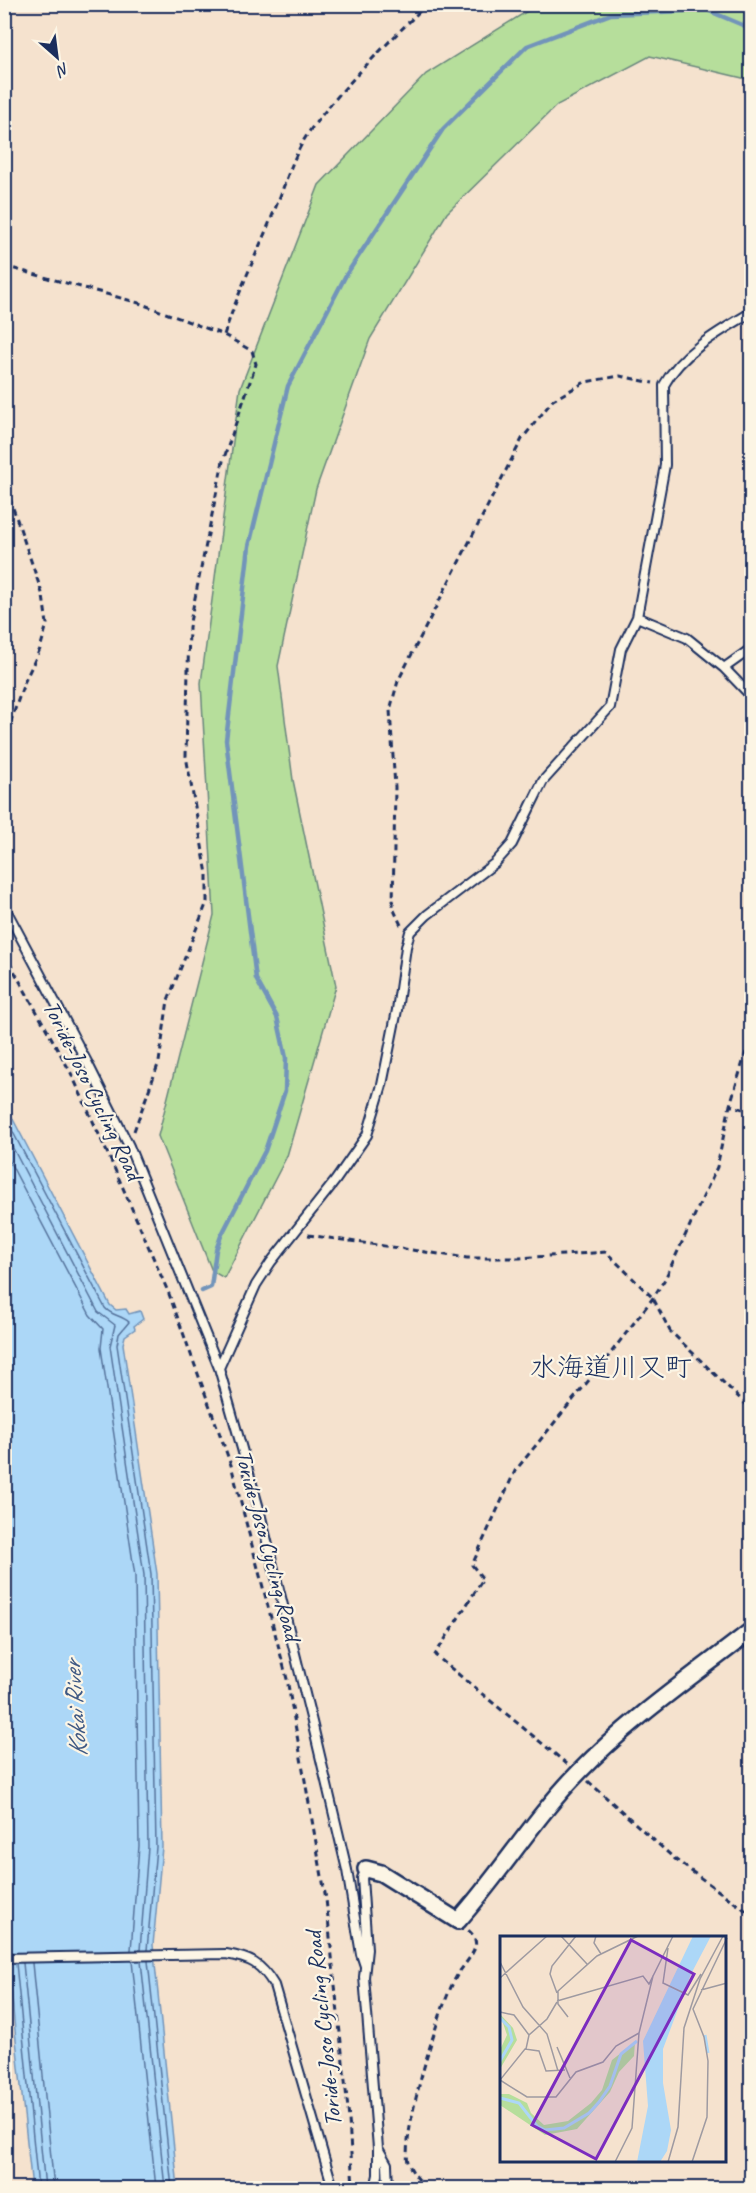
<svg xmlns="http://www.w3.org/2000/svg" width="756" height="2193" font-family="Caveat,'Klee One',sans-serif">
<rect width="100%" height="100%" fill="#f5e2ce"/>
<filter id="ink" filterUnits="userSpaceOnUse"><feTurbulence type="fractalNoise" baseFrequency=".0167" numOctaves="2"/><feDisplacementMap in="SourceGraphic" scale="12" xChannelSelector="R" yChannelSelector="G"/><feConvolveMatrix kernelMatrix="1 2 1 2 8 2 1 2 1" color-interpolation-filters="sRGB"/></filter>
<g filter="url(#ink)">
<path fill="#b6de9b" stroke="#68867c" stroke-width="1.5" d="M 537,5 L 751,5 L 751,80 L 650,56 L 557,105 L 447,213 L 370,339 L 316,489 L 278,666 L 293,780 L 336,986 L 287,1156 L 224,1278 L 212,1271 L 158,1136 L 214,915 L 201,683 L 240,389 L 319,185 L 426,74 Z"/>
<path fill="#acd7f7" stroke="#7294ba" stroke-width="1.5" d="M 4,1102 L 110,1305 L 116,1310 L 126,1309 L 129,1314 L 140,1311 L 143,1319 L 134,1326 L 135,1329 L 125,1336 L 123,1344 L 157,1574 L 162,1847 L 153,1945 L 178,2188 L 32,2188 L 14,2021 L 4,1903 Z"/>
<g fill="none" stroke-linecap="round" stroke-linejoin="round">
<path stroke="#55729b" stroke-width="1.5" d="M 4,1115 L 105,1308 C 112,1316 121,1315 129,1322 L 119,1334 L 117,1345 L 151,1574 L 156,1847 L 147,1950
M 4,1131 L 98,1312 L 115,1325 L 110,1346 L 144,1575 L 148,1847 L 140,1950
M 4,1151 L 90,1315 L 103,1329 L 101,1348 L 135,1576 L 139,1846 L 131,1950
M 132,1961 L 156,2188
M 141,1961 L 165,2188
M 148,1961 L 172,2188
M 16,1963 L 38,2188
M 23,1963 L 45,2188
M 32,1963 L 54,2188"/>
<path stroke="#7294ba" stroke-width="4.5" d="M 202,1291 L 211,1287 L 216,1250 L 221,1236 L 265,1151 L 285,1091 L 286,1058 L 277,1017 L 256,979 L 226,740 L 249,546 L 288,386 L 346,275 L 443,129 L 527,46 L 611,14 L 707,10 L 752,29"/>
<defs>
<path id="service" d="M 637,617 L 687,638 L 724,668 L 752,697
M 724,668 L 752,648
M 4,906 L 87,1062 L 129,1146 L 219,1368 L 258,1505 L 313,1726 L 347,1870 L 361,1954 L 365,1966
M 219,1368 L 256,1285 L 271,1262 L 335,1181 L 367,1135 L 382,1085 L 397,1010 L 406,947 L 410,932 L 427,915 L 495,863 L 512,844 L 543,781 L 610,707 L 621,649 L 637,617 L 665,465 L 664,385 C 682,352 720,331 752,312
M 366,1869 L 362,1878 L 367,1949 L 364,1977 L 378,2148 L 378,2175 L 375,2188
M 4,1958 L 226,1954 C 250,1958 261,1963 274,1985 L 333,2188
M 379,2150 L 387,2164 L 388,2188"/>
<path id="minor" d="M 366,1869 L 381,1873 L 458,1921 C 501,1873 534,1818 579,1772 C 630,1719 693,1676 752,1630"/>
</defs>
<use href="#service" stroke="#1b2f5e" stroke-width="12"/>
<use href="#minor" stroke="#1b2f5e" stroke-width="20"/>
<path stroke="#1b2f5e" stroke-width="3" stroke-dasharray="6 4.5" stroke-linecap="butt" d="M 4,266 L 139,303 L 224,335 C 239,289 261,245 279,199 C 288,175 296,150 311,129 C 345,84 387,44 427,4
M 4,454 L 4,462
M 4,478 L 12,505 L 43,596 L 47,624 L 40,649 L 24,683 L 4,741
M 401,925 L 393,908 L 395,787 L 390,710 L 398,681 L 522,439 L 553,400 L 585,382 L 620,376 L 653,383
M 4,953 L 71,1073 L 116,1172 L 169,1294 L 231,1465 L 287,1679 L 326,1899 L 349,2119 L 353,2188
M 752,1032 L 730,1105 L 752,1112
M 134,1131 L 159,1062 L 168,1000 L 207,902 L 207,874 L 186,756 L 189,627 L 223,461 L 256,364 L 252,351 L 224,335
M 308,1235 L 467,1258 L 520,1258 L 606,1252 L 653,1298 L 670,1331 L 752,1410
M 567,1764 L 435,1655 L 483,1579 L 472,1565 L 515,1471 L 607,1358 L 653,1298 L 665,1279 L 717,1167 L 730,1105
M 588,1781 L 676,1860 L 752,1915
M 426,2188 C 420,2181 411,2172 408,2162 C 401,2135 439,2008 454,1981 C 459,1970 469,1961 474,1950 C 478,1942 474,1935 468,1930"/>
<use href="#service" stroke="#fcf5e5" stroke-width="8"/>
<use href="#minor" stroke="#fcf5e5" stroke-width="15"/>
</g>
</g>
<g text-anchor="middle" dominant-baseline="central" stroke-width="4.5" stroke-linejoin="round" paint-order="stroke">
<g font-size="24" fill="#1b2f5e" stroke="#fcf5e5">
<text transform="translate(93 1090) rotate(64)">Toride-Joso Cycling Road</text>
<text transform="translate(268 1545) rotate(75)">Toride-Joso Cycling Road</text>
<text transform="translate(323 2029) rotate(-96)">Toride-Joso Cycling Road</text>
</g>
<g font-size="26" font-style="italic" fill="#3f5984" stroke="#fcf5e5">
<text transform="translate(75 1709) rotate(-94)">Kokai River</text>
</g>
<g font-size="27" fill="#1b2f5e" stroke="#fcf5e5">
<text x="611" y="1367">水海道川又町</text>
</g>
</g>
<g transform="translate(500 1936)">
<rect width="226" height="226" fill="#f5e2ce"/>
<path d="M 0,78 L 13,92 L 17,104 L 0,133 L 0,114 L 7,99 ZM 135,106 L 134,120 L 119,136 L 110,156 L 77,193 L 45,199 L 0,169 L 0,158 L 9,158 L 27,167 L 31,177 L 44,189 L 68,185 L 91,167 L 102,154 L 112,124 Z" fill="#b6de9b"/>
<path d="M 193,0 L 211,0 L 191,38 L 163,113 L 163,147 L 171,194 L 167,215 L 160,226 L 137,226 L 148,170 L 143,105 Z" fill="#acd7f7"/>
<path fill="none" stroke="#acd7f7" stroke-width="3" d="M 0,82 L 9,91 L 12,104 L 0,125M 205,99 L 208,117M 0,162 L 19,167 L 37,190 L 45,194 L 64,192 L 89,177 L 99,166 L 110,150 L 121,118 L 137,105"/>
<path fill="none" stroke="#9e9aa1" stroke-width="1.5" d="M 61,0 L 87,28M 96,0 L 94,7 L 101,18M 168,12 L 163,47 L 188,59 L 201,38M 0,26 L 23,71 L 47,98 L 58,135M 0,42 L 47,0M 201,54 L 227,47M 57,57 L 50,38 L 52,30 L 76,0M 57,65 L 143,40 L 149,48 L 173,0M 0,76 L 14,79 L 29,99M 68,81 L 58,68 L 58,55 L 97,20 L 138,0M 57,111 L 70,142M 26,113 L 29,99 L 47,83 L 57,66M 65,134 L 46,135 L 39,115 L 25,113 L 0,144 L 27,161 L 56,161 L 76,136 L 103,126 L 116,110 L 139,97M 115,226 L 132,192 L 139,97 L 153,40M 168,226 L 178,191 L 184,92 L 200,43 L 223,0M 192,226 L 207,181 L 208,125 L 204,101 L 193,73 L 227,2"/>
<path fill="#7b2cbf" fill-opacity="0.15" stroke="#7b2cbf" stroke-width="3" d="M 131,4 L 194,38 L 96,223 L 32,189 Z"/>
<rect width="226" height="226" fill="none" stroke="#1b2f5e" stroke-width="3"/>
</g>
<rect width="756" height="2193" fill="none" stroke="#fcf5e5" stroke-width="24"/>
<rect x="12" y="12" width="732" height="2169" fill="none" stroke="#1b2f5e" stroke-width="2" filter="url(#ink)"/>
<g transform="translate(57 57) rotate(152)" stroke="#fcf5e5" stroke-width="4.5" paint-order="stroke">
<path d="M0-4.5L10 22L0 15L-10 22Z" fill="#1b2f5e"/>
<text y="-9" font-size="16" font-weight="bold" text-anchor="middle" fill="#1b2f5e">N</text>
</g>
</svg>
